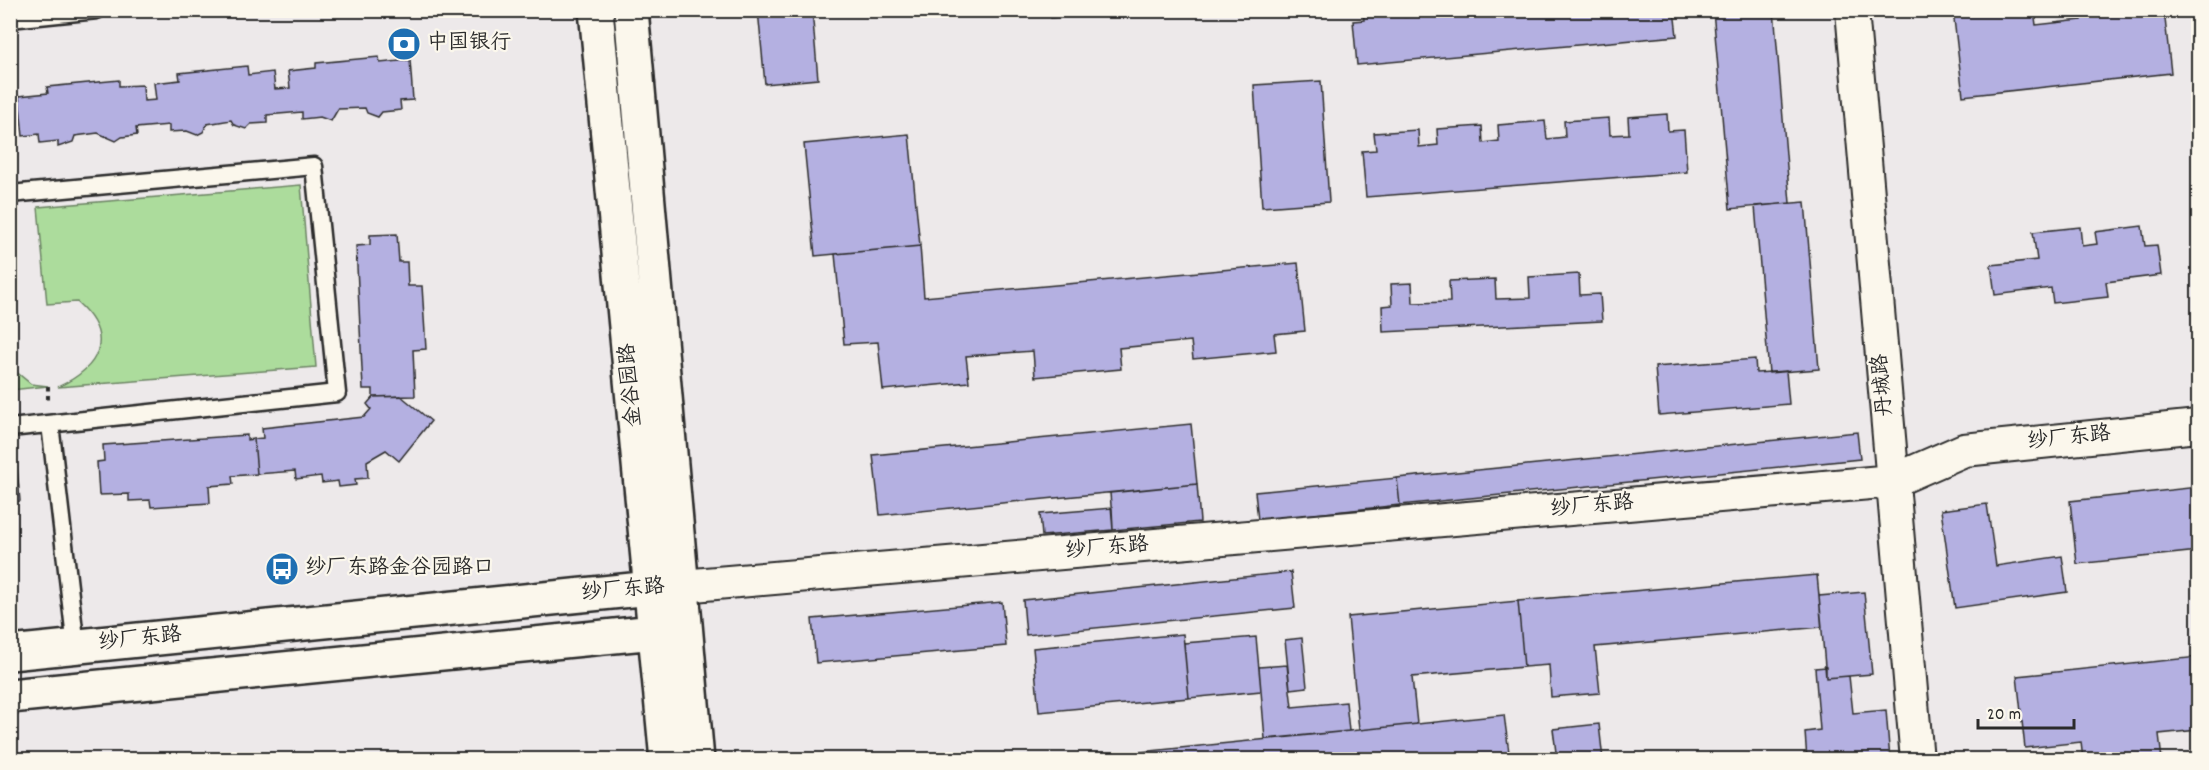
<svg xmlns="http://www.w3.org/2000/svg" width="2209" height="770" font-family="Dekko,'LXGW WenKai TC',sans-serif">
<rect width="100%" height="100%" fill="#ede9ea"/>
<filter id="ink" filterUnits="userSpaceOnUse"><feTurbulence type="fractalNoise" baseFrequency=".0167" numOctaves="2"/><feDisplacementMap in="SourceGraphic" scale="12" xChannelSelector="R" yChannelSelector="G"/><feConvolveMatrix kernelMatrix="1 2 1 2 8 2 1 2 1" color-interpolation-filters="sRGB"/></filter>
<g filter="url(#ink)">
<path fill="#acdc9c" stroke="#6c8464" stroke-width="1.5" d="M 301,185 L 316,367 L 58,387 C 100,367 116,337 77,302 L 47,304 L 38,207 Z
M 11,331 L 14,370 L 31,384 L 48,386 L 11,390 Z"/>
<path fill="#b4b0e1" stroke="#2b2b2b" stroke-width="1.5" d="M 758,10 L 812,10 L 818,79 L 765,84 Z
M 1050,10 L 1146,10 L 1051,18 Z
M 1363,10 L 1403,10 L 1404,17 L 1424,15 L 1424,10 L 1674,10 L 1677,36 L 1357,65 L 1353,21 L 1364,20 Z
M 1713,10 L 1774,10 L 1790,203 L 1730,209 Z
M 1953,10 L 2034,10 L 2036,25 L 2081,20 L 2080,10 L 2164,10 L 2171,73 L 1963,96 Z
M 379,57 L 380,63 L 410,60 L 413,100 L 400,101 L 401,110 L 382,112 L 378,117 L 367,113 L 365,108 L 338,109 L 331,121 L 320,117 L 302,119 L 302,112 L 267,115 L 267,123 L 251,124 L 246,129 L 234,125 L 231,120 L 207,124 L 203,132 L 197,135 L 187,131 L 169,132 L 169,125 L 136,128 L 137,135 L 122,137 L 116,141 L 98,133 L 75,136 L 73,142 L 58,147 L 58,141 L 40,143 L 39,134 L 23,136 L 19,96 L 48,93 L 47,87 L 119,80 L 119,86 L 143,85 L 144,101 L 156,100 L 154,83 L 180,80 L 179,73 L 247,66 L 248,75 L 273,72 L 275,89 L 290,88 L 288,71 L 316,68 L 316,63 Z
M 1321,81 L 1329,202 L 1262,207 L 1254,85 Z
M 1667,114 L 1668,131 L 1684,130 L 1687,172 L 1366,197 L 1362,151 L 1376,150 L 1374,133 L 1418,130 L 1419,147 L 1438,145 L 1437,129 L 1482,126 L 1483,143 L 1499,141 L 1498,125 L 1545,121 L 1547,139 L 1565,137 L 1564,121 L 1609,118 L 1610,135 L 1629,134 L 1628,117 Z
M 909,134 L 920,246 L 815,256 L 804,144 Z
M 1805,202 L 1819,369 L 1769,373 L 1755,206 Z
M 2142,226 L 2145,246 L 2157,245 L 2161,275 L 2106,282 L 2108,297 L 2053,303 L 2051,288 L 1995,295 L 1991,265 L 2037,260 L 2033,232 L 2080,227 L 2082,246 L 2097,244 L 2095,232 Z
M 397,234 L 399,262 L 407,262 L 408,286 L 422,286 L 426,349 L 413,350 L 415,396 L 373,397 L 373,389 L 363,389 L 356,246 L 370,245 L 370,235 Z
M 920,246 L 924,297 L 1298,263 L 1305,331 L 1274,334 L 1276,351 L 1193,359 L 1191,341 L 1119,348 L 1121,369 L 1035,377 L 1033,351 L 966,356 L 969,382 L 883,390 L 878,342 L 844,344 L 835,254 Z
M 1579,274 L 1580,295 L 1600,294 L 1602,321 L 1383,332 L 1382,306 L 1392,305 L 1391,284 L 1412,283 L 1413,303 L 1450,302 L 1449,281 L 1495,279 L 1496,299 L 1530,298 L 1529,277 Z
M 1755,359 L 1756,373 L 1786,371 L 1789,404 L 1659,415 L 1655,367 Z
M 401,396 L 431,421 L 399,461 L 386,450 L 367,461 L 368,478 L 355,479 L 356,485 L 339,487 L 338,481 L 322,483 L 321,476 L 296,479 L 295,471 L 257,474 L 254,439 L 263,438 L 262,428 L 364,417 L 371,409 L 367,404 L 373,397 Z
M 1191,424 L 1197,484 L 880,515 L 873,455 Z
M 1857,432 L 1860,459 L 1400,505 L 1397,478 Z
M 247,435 L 247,440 L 254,439 L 257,474 L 232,476 L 233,484 L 209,486 L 210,503 L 151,507 L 150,500 L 129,501 L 129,494 L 99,495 L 97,462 L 104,461 L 103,445 Z
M 10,467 L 17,467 L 20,501 L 10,502 Z
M 1397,478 L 1400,505 L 1258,520 L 1255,492 Z
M 1197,484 L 1200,522 L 1113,530 L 1110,493 Z
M 2198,487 L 2198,551 L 2077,564 L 2070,501 Z
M 1987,504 L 1996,566 L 2062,556 L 2067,592 L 1955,608 L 1941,510 Z
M 1112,508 L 1113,530 L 1042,536 L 1040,514 Z
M 1291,572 L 1295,608 L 1026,635 L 1023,600 Z
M 1817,575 L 1822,627 L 1595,647 L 1600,693 L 1551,697 L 1549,665 L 1524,667 L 1518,601 Z
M 1864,592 L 1872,674 L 1826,678 L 1819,596 Z
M 1518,601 L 1524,667 L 1412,677 L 1417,724 L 1359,730 L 1348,617 Z
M 1002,602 L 1006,646 L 816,663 L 812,619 Z
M 1183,634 L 1189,698 L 1039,712 L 1033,648 Z
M 1256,637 L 1261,691 L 1189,698 L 1184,643 Z
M 1302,638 L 1307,687 L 1290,689 L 1285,640 Z
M 2198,657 L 2198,730 L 2159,734 L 2162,760 L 2083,760 L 2081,742 L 2025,748 L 2017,676 Z
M 1287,665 L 1292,707 L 1346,702 L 1349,731 L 1265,739 L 1259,667 Z
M 1826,667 L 1826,678 L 1849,676 L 1853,713 L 1886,710 L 1890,760 L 1807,760 L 1805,732 L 1820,730 L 1815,668 Z
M 1504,715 L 1510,760 L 1061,760 L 1349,731 Z
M 1599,724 L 1603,760 L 1557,760 L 1553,729 Z"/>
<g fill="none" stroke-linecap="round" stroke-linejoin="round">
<defs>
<path id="service" d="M 10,19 L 97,10
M 10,194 L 314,166 L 337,393 L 10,428
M 50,424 L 76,647"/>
<path id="minor" d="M 1852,10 L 1917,760
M 682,586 L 1893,481 L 1964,450 L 2198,426"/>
<path id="secondary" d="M 596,10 L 667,760
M 631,10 L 697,760
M 10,653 L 671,586
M 10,696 L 675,630"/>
</defs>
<use href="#service" stroke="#2b2b2b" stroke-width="21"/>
<use href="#minor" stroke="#2b2b2b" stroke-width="36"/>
<use href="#secondary" stroke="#2b2b2b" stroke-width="38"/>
<path stroke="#2b2b2b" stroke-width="4" stroke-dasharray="4.5 4.5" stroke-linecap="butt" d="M 48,386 L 48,400"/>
<use href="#service" stroke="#fbf7ec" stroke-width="16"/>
<use href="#minor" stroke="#fbf7ec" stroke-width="32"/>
<use href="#secondary" stroke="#fbf7ec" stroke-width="33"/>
</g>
</g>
<defs>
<symbol id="bank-disc" viewBox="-11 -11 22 22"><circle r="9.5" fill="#1f6fb2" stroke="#fbf7ec"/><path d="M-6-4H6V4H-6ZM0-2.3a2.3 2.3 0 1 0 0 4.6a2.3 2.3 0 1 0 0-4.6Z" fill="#fff"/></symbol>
<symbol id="bus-disc" viewBox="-11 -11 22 22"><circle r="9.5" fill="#1f6fb2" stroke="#fbf7ec"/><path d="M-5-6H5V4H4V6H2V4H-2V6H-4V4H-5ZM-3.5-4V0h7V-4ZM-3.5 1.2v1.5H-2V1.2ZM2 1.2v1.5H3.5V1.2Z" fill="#fff"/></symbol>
</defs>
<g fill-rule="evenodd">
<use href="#bank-disc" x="385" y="25" width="38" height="38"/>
<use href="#bus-disc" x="263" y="550" width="38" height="38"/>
</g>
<g text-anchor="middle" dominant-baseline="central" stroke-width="4.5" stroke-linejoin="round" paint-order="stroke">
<g font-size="21" fill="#2b2b2b" stroke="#fbf7ec" text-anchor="start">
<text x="427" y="44">中国银行</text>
<text x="305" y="569">纱厂东路金谷园路口</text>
</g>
<g font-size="21" fill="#2b2b2b" stroke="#fbf7ec">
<text transform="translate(632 385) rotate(-95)">金谷园路</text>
<text transform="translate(1884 385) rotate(-95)">丹城路</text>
<text transform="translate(2069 439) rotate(-6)">纱厂东路</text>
<text transform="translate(1592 507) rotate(-5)">纱厂东路</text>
<text transform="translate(1107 549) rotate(-5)">纱厂东路</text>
<text transform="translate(623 591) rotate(-5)">纱厂东路</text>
<text transform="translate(140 640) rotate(-6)">纱厂东路</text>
</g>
</g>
<rect width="2209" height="770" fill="none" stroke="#fbf7ec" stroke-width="36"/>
<rect x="18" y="18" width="2173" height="734" fill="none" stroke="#2b2b2b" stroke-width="2" filter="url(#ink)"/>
<path d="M1978 719v9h96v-9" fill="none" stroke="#2b2b2b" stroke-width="3"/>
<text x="1987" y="719" font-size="18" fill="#2b2b2b" stroke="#fbf7ec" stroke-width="4.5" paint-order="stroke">20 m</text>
</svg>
